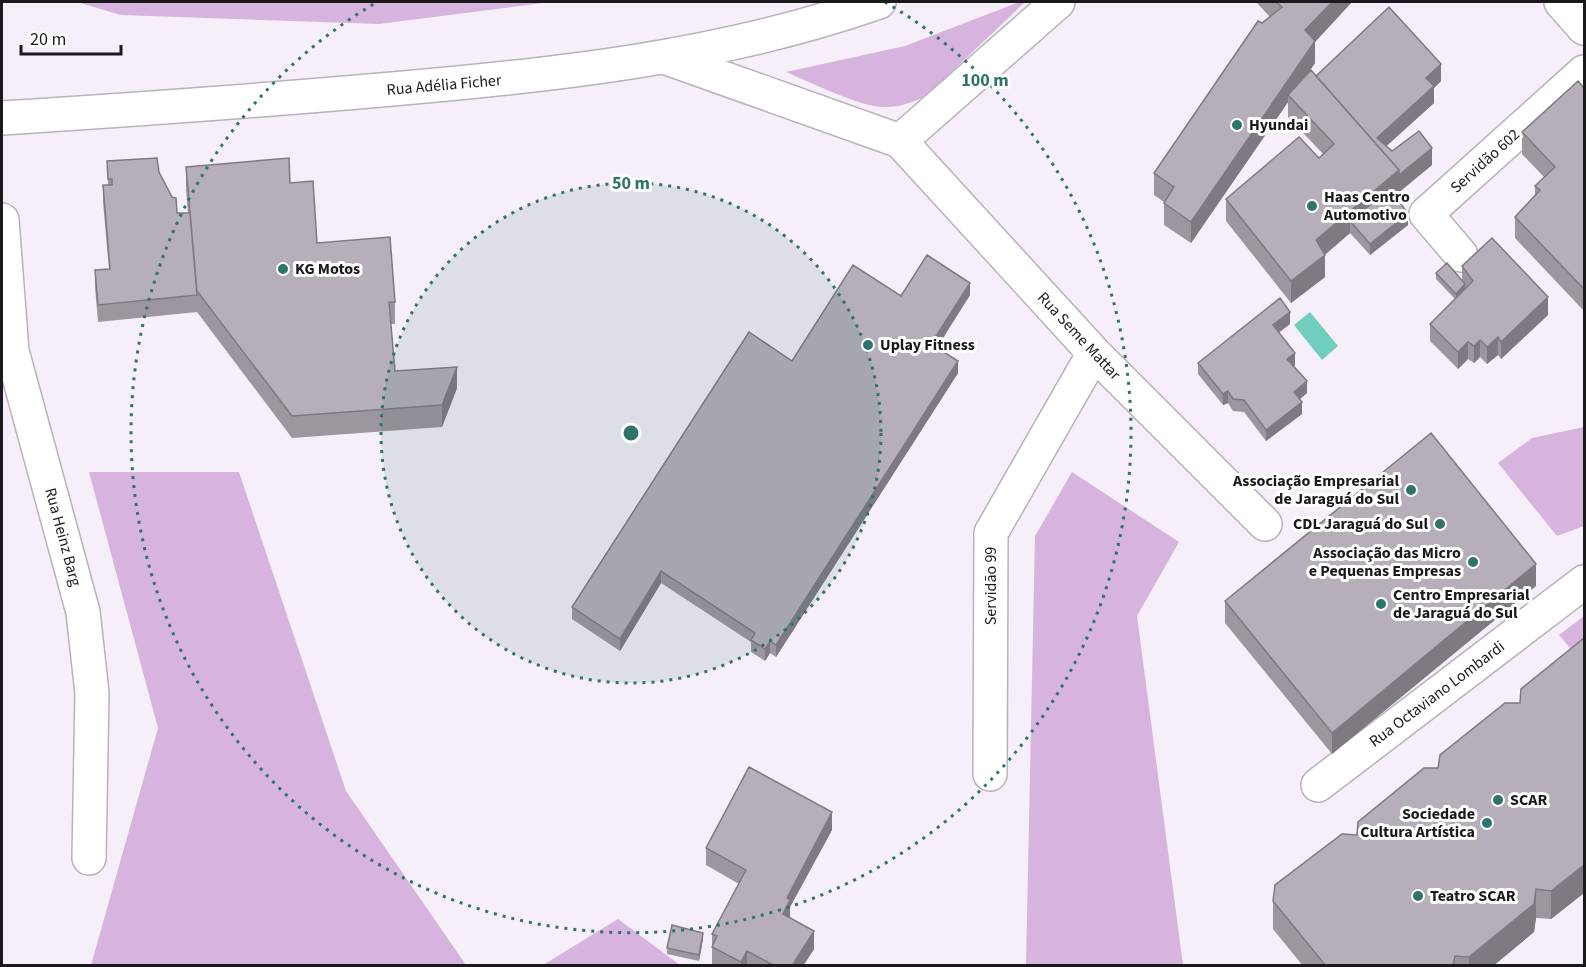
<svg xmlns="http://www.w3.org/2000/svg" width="1586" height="967" font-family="'Source Sans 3',sans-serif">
<rect width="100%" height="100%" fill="#f6eef8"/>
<path fill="#d7b4de" d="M 77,2 L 550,2 L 379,24 L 121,15 Z
M 1019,2 L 1025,2 L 925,97 C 912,102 898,108 884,107 C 860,107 810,82 786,72 L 905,46 Z
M 1584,427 L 1584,526 L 1557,536 L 1498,463 L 1532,438 Z
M 89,472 L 239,472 L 346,791 L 466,965 L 91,965 L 158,728 Z
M 1072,472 L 1179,542 L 1137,616 L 1183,965 L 1026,965 L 1035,536 Z
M 1584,616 L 1584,665 L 1559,635 Z
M 618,919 L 680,965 L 543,965 Z"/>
<path fill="#70cebf" d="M 1310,312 L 1338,346 L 1322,360 L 1294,325 Z"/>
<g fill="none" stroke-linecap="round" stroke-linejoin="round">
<defs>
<path id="minor" d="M 664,57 L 900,141 L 1094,353 L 1265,524
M 900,141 L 1058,2
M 2,220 L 12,351 L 83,612 L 92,693 L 89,858
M 1461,255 L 1426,214 L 1584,72
M 990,774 L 991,533 L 1094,353
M 1318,785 L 1584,582"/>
<path id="major" d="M 1561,2 L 1584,28"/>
<path id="highway" d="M 2,118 C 128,110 254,101 381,90 C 548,76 719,58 879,2"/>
</defs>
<use href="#minor" stroke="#b9b1bb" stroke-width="36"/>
<use href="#major" stroke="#b9b1bb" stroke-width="36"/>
<use href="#highway" stroke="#b9b1bb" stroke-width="36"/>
<use href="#minor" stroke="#fff" stroke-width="33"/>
<use href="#major" stroke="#fff" stroke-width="33"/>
<use href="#highway" stroke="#fff" stroke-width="33"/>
</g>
<path fill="#9d969e" d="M 1256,2 L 1352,2 L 1315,42 L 1315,63 L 1305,77 L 1316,76 L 1441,81 L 1434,88 L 1434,103 L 1386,146 L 1392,151 L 1432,165 L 1394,196 L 1408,225 L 1370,255 L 1350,233 L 1325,255 L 1325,277 L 1291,303 L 1226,221 L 1226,199 L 1319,158 L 1323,154 L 1288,117 L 1288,102 L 1191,243 L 1164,225 L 1164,202 L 1154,195 L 1154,173 L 1262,23 L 1270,17 Z
M 1584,88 L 1584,311 L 1515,238 L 1515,217 L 1535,195 L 1535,186 L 1544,177 L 1522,154 L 1522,132 Z
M 107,161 L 159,172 L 177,213 L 188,213 L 186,189 L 186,167 L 290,183 L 317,243 L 395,302 L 395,324 L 391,324 L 395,371 L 457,388 L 442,427 L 292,438 L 197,312 L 98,322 L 95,287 L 95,270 L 109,269 L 103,202 L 103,185 L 108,185 Z
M 1462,266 L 1548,315 L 1501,359 L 1498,355 L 1487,364 L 1480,357 L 1474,363 L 1468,359 L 1458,369 L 1430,341 L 1430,324 L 1455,299 L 1436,279 L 1436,273 L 1462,280 Z
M 970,295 L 937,348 L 958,373 L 776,657 L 770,653 L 765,661 L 751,652 L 751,642 L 661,583 L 620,651 L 572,619 L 572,607 L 792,361 L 901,296 Z
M 1290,324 L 1279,332 L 1295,365 L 1293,366 L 1307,393 L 1300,399 L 1302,414 L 1266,441 L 1244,412 L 1233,411 L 1228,403 L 1223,405 L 1198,374 L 1198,363 Z
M 1536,586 L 1332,754 L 1225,623 L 1225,601 Z
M 1584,638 L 1584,893 L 1551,919 L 1536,918 L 1534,932 L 1493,966 L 1303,966 L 1273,929 L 1273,901 L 1357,835 L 1520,703 Z
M 832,830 L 790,907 L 790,918 L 814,949 L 803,966 L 715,966 L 712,964 L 712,934 L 739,884 L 706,865 L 706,848 Z
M 703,939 L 699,961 L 667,954 L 667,948 Z"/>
<path fill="#7f7a81" d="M 1332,2 L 1352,2 L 1315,42 L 1315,63 L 1291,98 L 1288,95 L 1288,102 L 1191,243 L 1191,222 L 1305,30 Z
M 1441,64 L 1441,81 L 1434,88 L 1434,103 L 1380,152 L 1377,138 L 1426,78 Z
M 1432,148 L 1432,165 L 1356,228 L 1350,221 L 1350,233 L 1316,262 L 1316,240 L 1399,170 Z
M 1408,213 L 1408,225 L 1370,255 L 1370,244 Z
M 1325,255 L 1325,277 L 1291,303 L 1291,281 Z
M 970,283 L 970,295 L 931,356 L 931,344 Z
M 1465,284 L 1465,290 L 1456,300 L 1456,294 Z
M 1548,297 L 1548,315 L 1501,359 L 1501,342 Z
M 1290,312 L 1290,324 L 1273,337 L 1273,325 Z
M 1498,337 L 1498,355 L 1487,364 L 1487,347 Z
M 1480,340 L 1480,357 L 1474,363 L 1474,346 Z
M 1468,342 L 1468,359 L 1458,369 L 1458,352 Z
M 1295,353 L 1295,365 L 1287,371 L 1287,359 Z
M 958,361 L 958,373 L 776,657 L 776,645 Z
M 457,367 L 457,388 L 442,427 L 442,405 Z
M 1307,381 L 1307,393 L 1294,404 L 1294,392 Z
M 1228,391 L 1228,403 L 1223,405 L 1223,394 Z
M 1302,402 L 1302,414 L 1266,441 L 1266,430 Z
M 1536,564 L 1536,586 L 1332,754 L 1332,733 Z
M 661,571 L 661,583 L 620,651 L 620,639 Z
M 770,641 L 770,653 L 765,661 L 765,649 Z
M 832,812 L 832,830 L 790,907 L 790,917 L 783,931 L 783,914 L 787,898 Z
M 1584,865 L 1584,893 L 1551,919 L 1551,891 Z
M 1536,889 L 1536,918 L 1534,932 L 1493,966 L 1469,966 L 1469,957 Z
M 814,931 L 814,949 L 803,966 L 792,966 Z
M 703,933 L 703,939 L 699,961 L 699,955 Z
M 747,951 L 747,966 L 741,966 L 741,962 Z"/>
<path fill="#b6aeb8" stroke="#7f7a81" stroke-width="1.5" d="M 1276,2 L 1332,2 L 1305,30 L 1315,41 L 1191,222 L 1164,203 L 1174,187 L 1154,173 L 1258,21 L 1262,23 L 1282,7 Z
M 1389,7 L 1441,64 L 1426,78 L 1434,86 L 1377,138 L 1392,151 L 1419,131 L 1432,148 L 1399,175 L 1399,170 L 1316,76 Z
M 1311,70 L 1399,170 L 1316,240 L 1325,255 L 1291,281 L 1226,199 L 1299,137 L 1319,158 L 1334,144 L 1288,95 Z
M 1578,81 L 1584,88 L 1584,289 L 1515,217 L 1540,190 L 1535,186 L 1555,167 L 1522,132 Z
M 157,158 L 159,172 L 172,197 L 176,198 L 177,213 L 190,213 L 197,295 L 98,305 L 95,270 L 110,269 L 103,185 L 112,185 L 112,179 L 108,179 L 107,161 Z
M 289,158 L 290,183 L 313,181 L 317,243 L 390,237 L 395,302 L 389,302 L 395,371 L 457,367 L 442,405 L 292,416 L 197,291 L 186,167 Z
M 1389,190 L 1408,213 L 1370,244 L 1350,221 Z
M 1492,238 L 1548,297 L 1501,342 L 1498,337 L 1487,347 L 1480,340 L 1474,346 L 1468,342 L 1458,352 L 1430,324 L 1473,281 L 1462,266 Z
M 927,255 L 970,283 L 931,344 L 958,361 L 776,645 L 770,641 L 765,649 L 751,640 L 755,633 L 661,571 L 620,639 L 572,607 L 749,332 L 792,361 L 853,265 L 901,296 Z
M 1447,263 L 1465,284 L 1456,294 L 1436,273 Z
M 1280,298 L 1290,312 L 1273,325 L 1295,353 L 1287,359 L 1307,381 L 1294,392 L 1302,402 L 1266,430 L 1244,400 L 1233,399 L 1228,391 L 1223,394 L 1198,363 Z
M 1431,433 L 1536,564 L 1332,733 L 1225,601 Z
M 1584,638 L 1584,865 L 1551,891 L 1536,889 L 1534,904 L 1469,957 L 1455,956 L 1453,966 L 1326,966 L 1273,901 L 1275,885 L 1342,834 L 1357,835 L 1358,822 L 1424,768 L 1438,768 L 1440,755 L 1505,703 L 1520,703 L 1521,689 Z
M 749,767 L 832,812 L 787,898 L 790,900 L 783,914 L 814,931 L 792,966 L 775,966 L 747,951 L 741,962 L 712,947 L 717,936 L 712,934 L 746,870 L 706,848 Z
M 672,925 L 703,933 L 699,955 L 667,948 Z"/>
<circle cx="631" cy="433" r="250" fill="#2e746a" fill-opacity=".12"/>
<g fill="none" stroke="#2e746a" stroke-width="3" stroke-dasharray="3 6">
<circle cx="631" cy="433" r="250"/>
<path d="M885 2A500 500 0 1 1 377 2"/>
</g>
<g fill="#2e746a" stroke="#fefefe" stroke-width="2">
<circle cx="1237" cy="125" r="6"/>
<circle cx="1312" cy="206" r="6"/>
<circle cx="283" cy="269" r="6"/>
<circle cx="868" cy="345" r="6"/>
<circle cx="1411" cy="490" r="6"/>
<circle cx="1440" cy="524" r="6"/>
<circle cx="1473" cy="562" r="6"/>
<circle cx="1381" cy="604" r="6"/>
<circle cx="1498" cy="800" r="6"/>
<circle cx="1487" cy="823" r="6"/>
<circle cx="1418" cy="896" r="6"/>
</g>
<g text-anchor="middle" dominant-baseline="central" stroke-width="6" stroke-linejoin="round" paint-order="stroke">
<g font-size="16" fill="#1b191c" stroke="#fefefe">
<text transform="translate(444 85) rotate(-5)">Rua Adélia Ficher</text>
<text transform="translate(1485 161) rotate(-42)">Servidão 602</text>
<text transform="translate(1079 336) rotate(47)">Rua Seme Mattar</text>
<text transform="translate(63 537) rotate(75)">Rua Heinz Barg</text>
<text transform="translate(991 586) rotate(-90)">Servidão 99</text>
<text transform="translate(1437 694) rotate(-37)">Rua Octaviano Lombardi</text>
</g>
<g font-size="16" font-weight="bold" fill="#1b191c" stroke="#fefefe" text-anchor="start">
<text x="1249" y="125">Hyundai</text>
<text x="1324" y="197">Haas Centro<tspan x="1324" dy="18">Automotivo</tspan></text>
<text x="295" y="269">KG Motos</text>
<text x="880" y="345">Uplay Fitness</text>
<text x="1399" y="481" text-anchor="end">Associação Empresarial<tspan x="1399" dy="18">de Jaraguá do Sul</tspan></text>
<text x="1428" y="524" text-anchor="end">CDL Jaraguá do Sul</text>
<text x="1461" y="553" text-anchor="end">Associação das Micro<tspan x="1461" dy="18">e Pequenas Empresas</tspan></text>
<text x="1393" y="595">Centro Empresarial<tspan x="1393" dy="18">de Jaraguá do Sul</tspan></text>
<text x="1510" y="800">SCAR</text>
<text x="1475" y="814" text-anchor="end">Sociedade<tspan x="1475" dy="18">Cultura Artística</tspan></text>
<text x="1430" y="896">Teatro SCAR</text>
</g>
</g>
<circle cx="631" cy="433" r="9" fill="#2e746a" stroke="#fefefe" stroke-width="3"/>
<g font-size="18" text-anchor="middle" font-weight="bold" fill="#2e746a" stroke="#fefefe" stroke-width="6" stroke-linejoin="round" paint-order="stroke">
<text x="985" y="86">100 m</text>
<text x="631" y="189">50 m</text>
</g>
<rect width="1586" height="967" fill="none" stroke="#1b191c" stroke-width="6"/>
<path d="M21 45v9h100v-9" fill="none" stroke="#1b191c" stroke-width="3"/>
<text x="30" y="45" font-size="18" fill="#1b191c" stroke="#fefefe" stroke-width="4.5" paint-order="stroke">20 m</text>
</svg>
